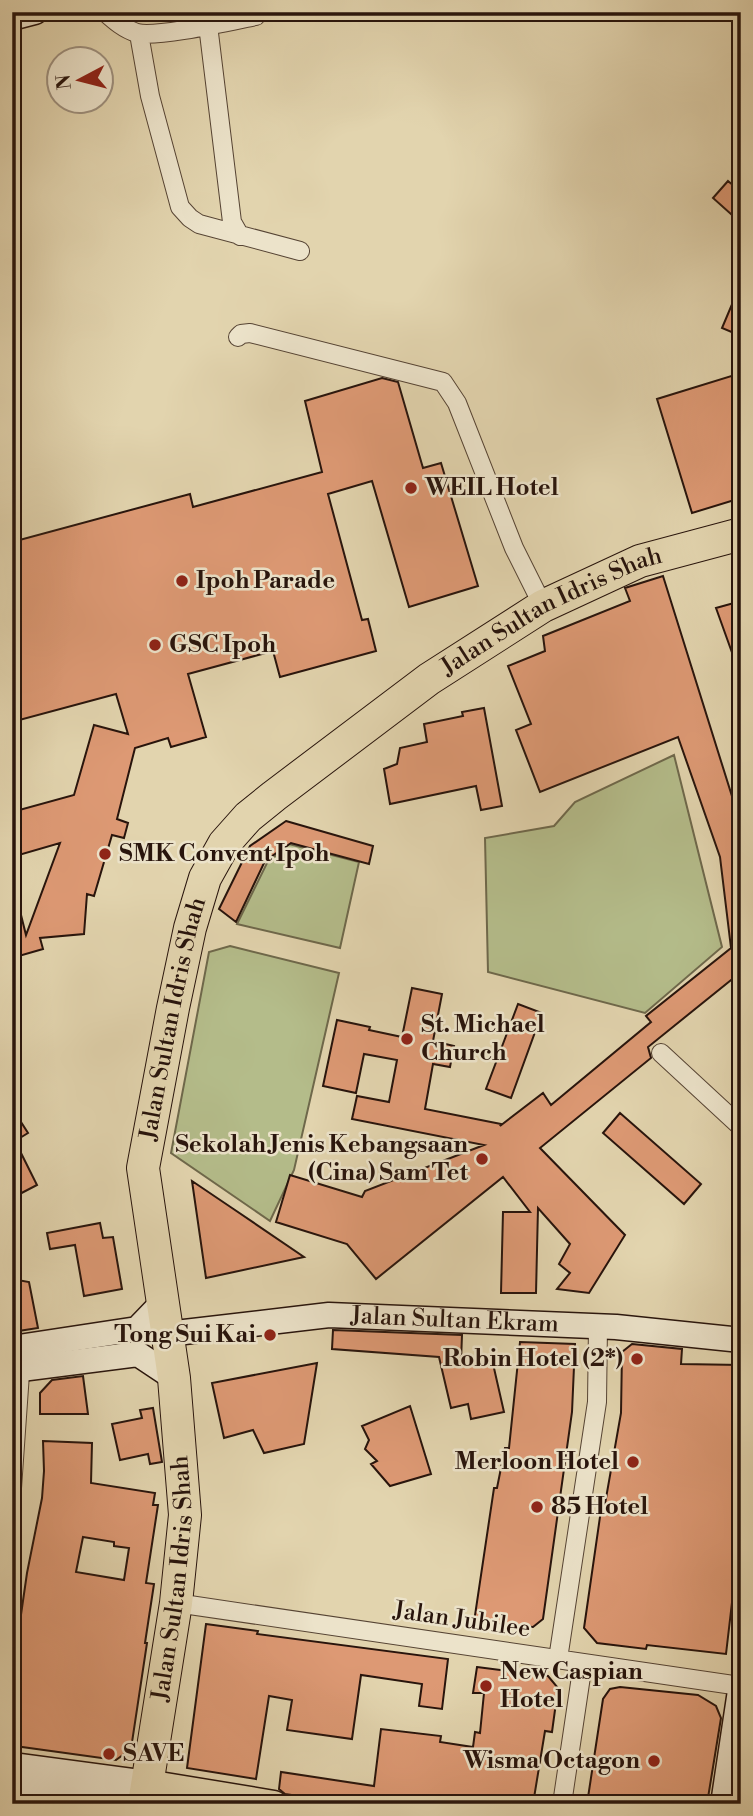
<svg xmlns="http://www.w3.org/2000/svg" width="753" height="1816" font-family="'Libre Bodoni',serif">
<rect width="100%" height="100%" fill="#e2d4ae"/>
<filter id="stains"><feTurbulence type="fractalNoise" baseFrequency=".00286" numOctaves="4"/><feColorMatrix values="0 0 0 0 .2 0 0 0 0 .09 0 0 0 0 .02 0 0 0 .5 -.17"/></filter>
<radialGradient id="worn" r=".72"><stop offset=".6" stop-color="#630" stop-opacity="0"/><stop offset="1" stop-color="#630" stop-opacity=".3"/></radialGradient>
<path fill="#b4bc8a" stroke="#6e684b" stroke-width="2" d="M 674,755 L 722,947 L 645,1013 L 488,972 L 485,838 L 554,826 L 575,802 Z
M 289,844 L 359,862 L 340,948 L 237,924 L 267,863 Z
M 230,946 L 339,973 L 294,1170 L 270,1221 L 171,1153 L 209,952 Z"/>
<path fill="#dd9974" stroke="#28140c" stroke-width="2" fill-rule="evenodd" d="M 728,181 L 741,192 L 741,223 L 713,198 Z
M 741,283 L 741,336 L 722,328 Z
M 741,373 L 741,498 L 692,513 L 657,399 Z
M 382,378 L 398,382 L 423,468 L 441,463 L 478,586 L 409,607 L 372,481 L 328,494 L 362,620 L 368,619 L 376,651 L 280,677 L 273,651 L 188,674 L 206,737 L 171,747 L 168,738 L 135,748 L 117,819 L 128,823 L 124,838 L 112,835 L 94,896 L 87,894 L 84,934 L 40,938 L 43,949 L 12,958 L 12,900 L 17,899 L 26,935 L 60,843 L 12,857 L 12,812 L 74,795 L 94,725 L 128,734 L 116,694 L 12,722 L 12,542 L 190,494 L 193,507 L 322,472 L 305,401 Z
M 663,576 L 741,825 L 741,972 L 648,1047 L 651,1058 L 540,1148 L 625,1235 L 589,1293 L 557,1289 L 570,1273 L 559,1264 L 570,1244 L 538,1208 L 536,1293 L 501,1293 L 503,1212 L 530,1212 L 503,1177 L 376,1279 L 347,1244 L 276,1222 L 290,1175 L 362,1197 L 365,1191 L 484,1145 L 352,1119 L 357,1096 L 389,1102 L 397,1060 L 364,1054 L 356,1093 L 323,1086 L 337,1020 L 370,1027 L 369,1030 L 402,1037 L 412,988 L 442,994 L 433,1041 L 454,1046 L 450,1067 L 433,1064 L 425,1109 L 501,1124 L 500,1126 L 543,1093 L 551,1105 L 651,1022 L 646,1016 L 731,948 L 720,857 L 678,737 L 540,792 L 516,730 L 531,724 L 508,666 L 545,651 L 543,636 L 630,601 L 625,588 Z
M 741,601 L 741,672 L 739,672 L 716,608 Z
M 484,708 L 502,806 L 481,810 L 476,786 L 390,804 L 384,769 L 397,764 L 400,748 L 427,742 L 424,724 L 463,716 L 462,712 Z
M 286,821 L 373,846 L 369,864 L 291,843 L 265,861 L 236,922 L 219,909 L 250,846 Z
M 518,1004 L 542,1013 L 511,1098 L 486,1089 Z
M 12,1108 L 28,1133 L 15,1141 L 37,1185 L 12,1198 Z
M 620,1113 L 701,1184 L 684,1204 L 603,1133 Z
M 192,1181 L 232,1208 L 304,1257 L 206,1278 Z
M 100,1223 L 103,1238 L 113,1237 L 122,1289 L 84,1296 L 75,1245 L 50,1249 L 47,1233 Z
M 12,1279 L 29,1282 L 38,1328 L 12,1332 Z
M 333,1330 L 462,1335 L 461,1362 L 491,1355 L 504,1412 L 471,1419 L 468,1404 L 451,1408 L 439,1357 L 332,1349 Z
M 520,1342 L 575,1344 L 572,1412 L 543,1619 L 533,1627 L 474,1622 L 494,1488 L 497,1488 L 505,1448 L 509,1448 Z
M 632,1344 L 682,1349 L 681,1364 L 741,1365 L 741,1525 L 726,1654 L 647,1645 L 646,1649 L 597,1643 L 584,1628 L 602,1503 L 605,1504 L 621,1413 L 622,1352 Z
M 317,1363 L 304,1444 L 264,1453 L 253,1430 L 224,1438 L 212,1383 Z
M 83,1376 L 88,1414 L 40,1414 L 40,1393 L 52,1380 Z
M 410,1406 L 431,1474 L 390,1486 L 371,1464 L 377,1461 L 365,1449 L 369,1440 L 362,1426 Z
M 153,1408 L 162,1462 L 150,1464 L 148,1454 L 120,1460 L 112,1424 L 142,1418 L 140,1410 Z
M 43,1441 L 92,1443 L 91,1483 L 155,1493 L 153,1505 L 158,1505 L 146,1583 L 154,1584 L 145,1643 L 147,1643 L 131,1749 L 116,1760 L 15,1746 L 12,1742 L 12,1677 L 27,1573 L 42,1498 L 44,1471 ZM 83,1537 L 114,1542 L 114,1546 L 129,1548 L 124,1580 L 76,1572 Z
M 206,1624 L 258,1631 L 257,1634 L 448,1659 L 442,1709 L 419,1706 L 422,1684 L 361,1675 L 352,1739 L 287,1730 L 292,1700 L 269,1696 L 256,1779 L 187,1768 Z
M 477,1667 L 548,1676 L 558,1688 L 552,1732 L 545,1731 L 533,1804 L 390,1804 L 357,1800 L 356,1804 L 352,1804 L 285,1794 L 279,1789 L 281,1772 L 374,1786 L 381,1729 L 441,1736 L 440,1742 L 473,1747 L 475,1732 L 480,1733 L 484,1693 L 473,1693 Z
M 620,1687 L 698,1695 L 716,1706 L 721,1718 L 707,1804 L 587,1804 L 603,1699 L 610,1689 Z"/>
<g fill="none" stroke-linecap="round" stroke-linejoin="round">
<defs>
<path id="street" d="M 105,12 C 115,21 124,29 137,33 C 157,38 231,21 256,16
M 208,25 L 232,222 L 240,236
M 139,34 L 150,96 L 180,207 L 190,218 L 199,224 L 300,251
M 238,337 L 241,334 L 250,333 L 443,382 L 457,403 L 514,548 L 543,606
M 661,1053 L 741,1127
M 12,1488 L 21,1359
M 176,1603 L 740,1686
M 558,1659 L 597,1402 L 598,1326
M 562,1804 L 583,1663"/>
<g id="secondary">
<path d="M 12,18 L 35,12"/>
<path id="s1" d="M 167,1334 L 329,1315 L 616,1327 L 741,1340"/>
<path d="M 12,1348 L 137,1329 L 163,1302"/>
<path d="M 12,1367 L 21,1369 L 138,1354 L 174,1378"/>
<path d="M 12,1765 L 147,1783"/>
<path d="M 12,1782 L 144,1802"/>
<path d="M 723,1804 L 741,1684"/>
</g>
<path id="primary" d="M 147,1783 L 274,1804"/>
<g id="highway">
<path id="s2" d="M 144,1804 L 176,1603 L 185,1515 L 174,1378 L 143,1168 L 173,1008 L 190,928 L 205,878 L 224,844 L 248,817 L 274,796 L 429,679 L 543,606 L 640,561 L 741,534"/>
</g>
</defs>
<use href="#street" stroke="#564434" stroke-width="20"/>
<use href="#secondary" stroke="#28140c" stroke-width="27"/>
<use href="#primary" stroke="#28140c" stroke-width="29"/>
<use href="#highway" stroke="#28140c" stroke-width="34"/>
<use href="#street" stroke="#ece3ca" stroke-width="18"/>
<use href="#secondary" stroke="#ece3ca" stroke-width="24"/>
<use href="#primary" stroke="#e2d4ae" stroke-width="26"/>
<use href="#highway" stroke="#e2d4ae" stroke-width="32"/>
</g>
<g fill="#8f2418" stroke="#ece3ca" stroke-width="2.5">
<circle cx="411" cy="488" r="7"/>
<circle cx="182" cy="581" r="7"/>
<circle cx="155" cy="645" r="7"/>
<circle cx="105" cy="854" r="7"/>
<circle cx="407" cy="1039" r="7"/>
<circle cx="482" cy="1159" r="7"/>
<circle cx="270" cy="1335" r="7"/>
<circle cx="637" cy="1359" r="7"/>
<circle cx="633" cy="1462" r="7"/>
<circle cx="537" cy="1507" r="7"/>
<circle cx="486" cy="1686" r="7"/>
<circle cx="109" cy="1754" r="7"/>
<circle cx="654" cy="1761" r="7"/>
</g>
<g text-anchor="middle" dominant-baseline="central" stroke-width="5" stroke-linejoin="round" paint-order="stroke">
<g font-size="24" font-weight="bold" fill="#28140c" stroke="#ece3ca" text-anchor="start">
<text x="425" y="488">WEIL Hotel</text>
<text x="196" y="581">Ipoh Parade</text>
<text x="169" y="645">GSC Ipoh</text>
<text x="119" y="854">SMK Convent Ipoh</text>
<text x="421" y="1025">St. Michael<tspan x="421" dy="28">Church</tspan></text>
<text x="468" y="1145" text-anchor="end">Sekolah Jenis Kebangsaan<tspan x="468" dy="28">(Cina) Sam Tet</tspan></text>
<text x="256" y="1335" text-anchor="end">Tong Sui Kai</text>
<text x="623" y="1359" text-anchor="end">Robin Hotel (2*)</text>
<text x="619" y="1462" text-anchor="end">Merloon Hotel</text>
<text x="551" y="1507">85 Hotel</text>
<text x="500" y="1672">New Caspian<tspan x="500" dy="28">Hotel</tspan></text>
<text x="123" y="1754">SAVE</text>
<text x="640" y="1761" text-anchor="end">Wisma Octagon</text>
</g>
<g font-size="24" fill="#28140c" stroke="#ece3ca">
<text stroke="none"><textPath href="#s2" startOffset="1382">Jalan Sultan Idris Shah</textPath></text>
<text stroke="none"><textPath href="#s2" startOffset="794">Jalan Sultan Idris Shah</textPath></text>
<text stroke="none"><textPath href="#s1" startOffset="289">Jalan Sultan Ekram</textPath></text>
<text stroke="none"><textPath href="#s2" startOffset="228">Jalan Sultan Idris Shah</textPath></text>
<text transform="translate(462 1620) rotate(8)">Jalan Jubilee</text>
</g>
</g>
<rect width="753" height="1816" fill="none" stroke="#e2d4ae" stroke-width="42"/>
<rect x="14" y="14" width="725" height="1788" fill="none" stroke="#28140c" stroke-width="3.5"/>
<rect x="21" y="21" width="711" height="1774" fill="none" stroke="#28140c" stroke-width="2"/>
<g transform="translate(80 80) rotate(263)"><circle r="33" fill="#ece3ca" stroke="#9e907e" stroke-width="2"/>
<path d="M0-5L12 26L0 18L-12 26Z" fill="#8f2418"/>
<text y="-10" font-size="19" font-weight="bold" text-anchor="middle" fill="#28140c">N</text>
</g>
<rect width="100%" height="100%" filter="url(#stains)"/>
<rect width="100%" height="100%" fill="url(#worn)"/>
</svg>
